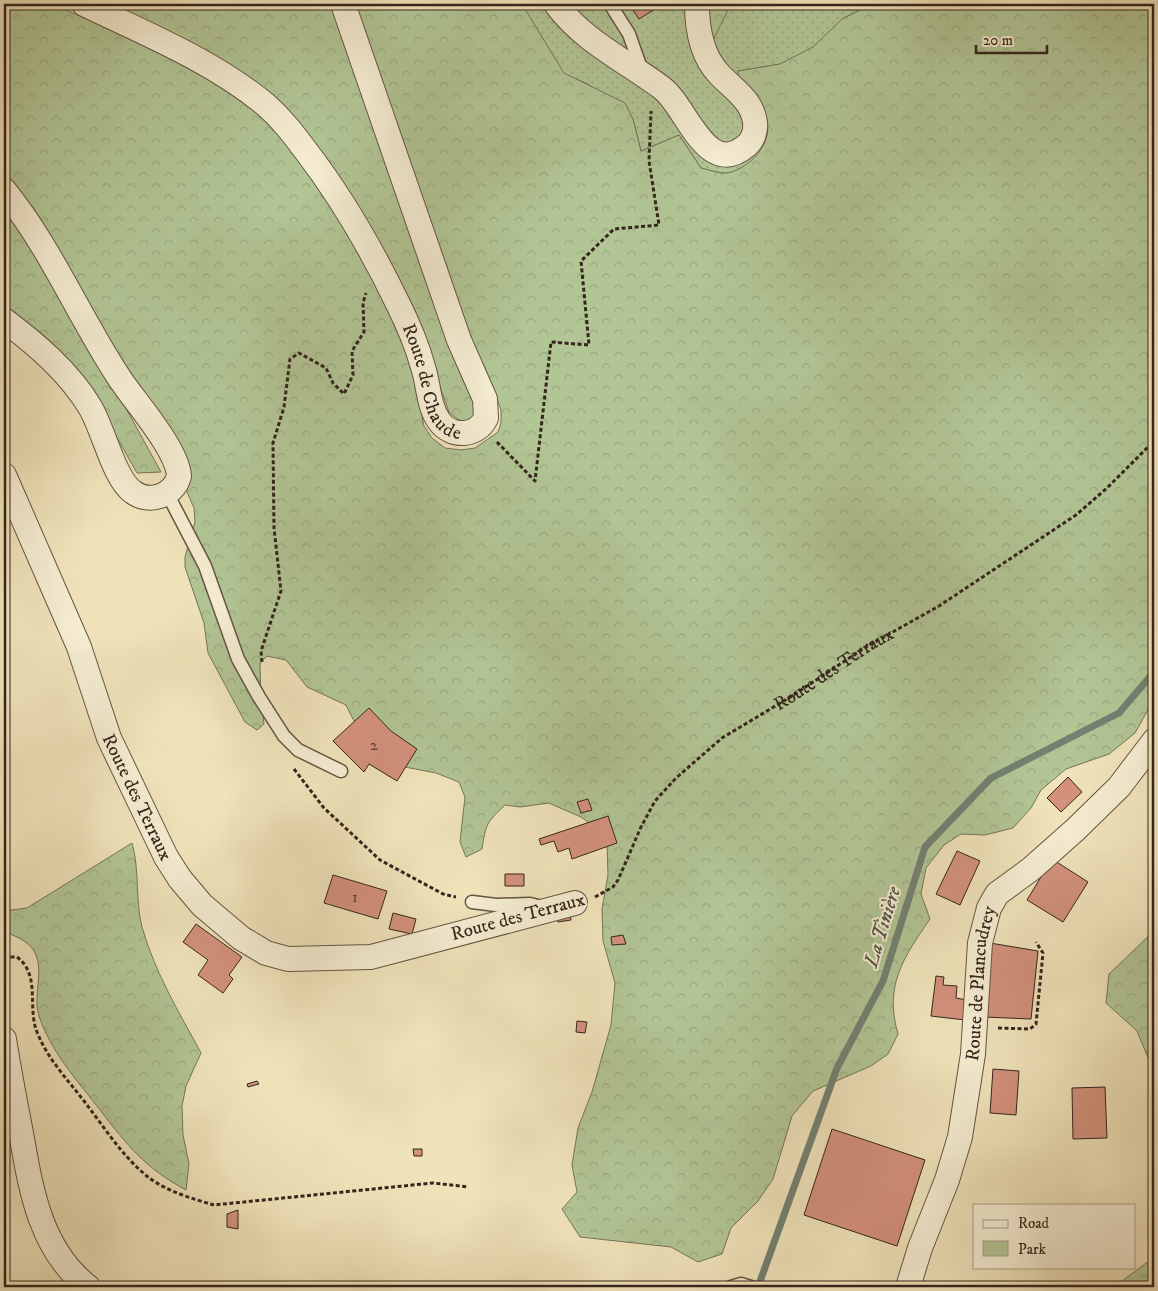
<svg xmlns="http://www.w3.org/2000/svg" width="1158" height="1291" font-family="'IM FELL DW Pica',serif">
<defs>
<pattern id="green-dots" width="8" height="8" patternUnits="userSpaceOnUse" patternTransform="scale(1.25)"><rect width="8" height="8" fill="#b2c595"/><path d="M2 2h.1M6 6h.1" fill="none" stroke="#9aa980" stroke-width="1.8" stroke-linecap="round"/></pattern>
<pattern id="forest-crowns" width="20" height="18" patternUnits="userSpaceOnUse" patternTransform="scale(1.25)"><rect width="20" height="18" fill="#b2c595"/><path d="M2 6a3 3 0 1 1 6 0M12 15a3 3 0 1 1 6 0" fill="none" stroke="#9aa980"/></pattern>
</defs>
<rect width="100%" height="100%" fill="#f0e3ba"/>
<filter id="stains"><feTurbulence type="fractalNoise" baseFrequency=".004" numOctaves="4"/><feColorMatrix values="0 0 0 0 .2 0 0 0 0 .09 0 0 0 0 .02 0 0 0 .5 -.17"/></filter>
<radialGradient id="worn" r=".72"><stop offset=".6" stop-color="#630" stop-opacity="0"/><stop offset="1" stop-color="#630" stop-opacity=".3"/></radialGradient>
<path fill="url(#green-dots)" stroke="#747559" d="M 522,4 L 872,4 L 842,19 L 814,47 L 781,64 L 738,71 C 747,84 757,97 763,111 C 776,138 756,167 728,173 C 721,174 709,170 701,168 L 679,135 L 641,151 L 633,119 L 588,84 L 564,74 Z"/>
<path fill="url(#forest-crowns)" stroke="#747559" d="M 4,4 L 52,4 L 135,40 L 240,96 L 284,136 L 365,256 L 408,348 L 424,426 L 432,438 L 445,448 L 461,450 L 475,448 L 498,432 L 501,423 L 501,410 L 493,388 L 476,355 L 351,4 L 522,4 L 564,73 L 625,103 L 633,119 L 641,151 L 679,135 L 701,168 C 709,170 721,174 728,173 C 753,167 779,137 763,111 C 757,102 746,94 738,86 L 738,71 L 780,64 L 813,47 L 842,19 L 872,4 L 1154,4 L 1154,706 L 1149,708 L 1135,733 L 1109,754 L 1066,769 L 1041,790 L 1031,808 L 1013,828 L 985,835 L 961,834 L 944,845 L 926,868 L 921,894 L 930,919 C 903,958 884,986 898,1034 L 888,1054 L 871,1066 L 813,1091 L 792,1116 L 773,1179 L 758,1201 L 731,1228 L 722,1254 L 698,1262 L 671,1247 L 580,1237 L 562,1209 L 577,1192 L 572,1165 L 578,1128 L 592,1092 L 611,1025 L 615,983 L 603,941 L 602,909 L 608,875 L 607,842 L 592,825 L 581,817 L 549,803 L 520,807 L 505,805 C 486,823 486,824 482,849 L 466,857 L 460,842 L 465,797 L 459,782 L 436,773 L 405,767 L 365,734 L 354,721 L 346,705 L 307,687 L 286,660 L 267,656 L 260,663 L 261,699 L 264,724 L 257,730 L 245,722 L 208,653 L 204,623 L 185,567 L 185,557 L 195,522 L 194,508 L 187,492 L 189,473 L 163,425 L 4,177 Z
M 110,4 L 334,4 L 476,404 L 477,412 L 472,419 L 464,422 L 457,419 L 449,412 L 433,367 L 310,142 Z
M 707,4 L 731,4 L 713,40 L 706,11 Z
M 4,211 L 45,261 L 161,472 L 137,473 L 80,372 L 34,329 L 4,309 Z
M 132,843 C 140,871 135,900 142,927 C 155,973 179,1012 201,1053 L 186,1086 L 182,1106 L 183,1135 L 189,1164 L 186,1190 C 145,1168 128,1146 100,1110 C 80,1084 58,1060 44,1029 C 41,1022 37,1012 37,1004 C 36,982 47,956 24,941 C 18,937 10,934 4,931 L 4,911 L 27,908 Z
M 1154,931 L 1154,1072 L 1137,1031 L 1106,1003 L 1109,974 Z
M 1154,1256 L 1154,1287 L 1114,1287 L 1153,1258 Z"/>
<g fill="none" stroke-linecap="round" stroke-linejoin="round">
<path stroke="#728172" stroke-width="7" d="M 758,1287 L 837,1068 L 883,981 L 925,847 L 991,778 L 1119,713 L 1154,672"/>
</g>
<path fill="#d3917c" stroke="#35251d" d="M 629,4 L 663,4 L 639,19 Z
M 369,708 L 391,731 L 417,749 L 397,781 L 369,764 L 364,772 L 333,741 Z
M 1068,777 L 1082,792 L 1061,812 L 1047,798 Z
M 588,799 L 592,810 L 581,813 L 577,802 Z
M 608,816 L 617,843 L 572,859 L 569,848 L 558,852 L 554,841 L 541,845 L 539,839 Z
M 957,851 L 980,861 L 960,905 L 936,894 Z
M 1052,859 L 1088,882 L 1063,922 L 1027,900 Z
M 505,874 L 524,874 L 524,886 L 505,886 Z
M 333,875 L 387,891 L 378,919 L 324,903 Z
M 569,911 L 571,920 L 558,922 L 557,913 Z
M 393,913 L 416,919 L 412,934 L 389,929 Z
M 196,924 L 242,957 L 229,975 L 233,979 L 223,993 L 198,975 L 208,960 L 183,942 Z
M 623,935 L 626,944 L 612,945 L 611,937 Z
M 990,943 L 1038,951 L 1031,1019 L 984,1017 Z
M 936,976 L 944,977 L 943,985 L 957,986 L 956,998 L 967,1000 L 965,1020 L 931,1016 Z
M 577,1021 L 587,1022 L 585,1033 L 576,1032 Z
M 993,1069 L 1019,1071 L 1016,1115 L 990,1113 Z
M 257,1081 L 259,1084 L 248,1087 L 247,1084 Z
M 1105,1087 L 1107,1138 L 1073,1139 L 1072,1088 Z
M 832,1129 L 925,1160 L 897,1246 L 804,1215 Z
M 413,1149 L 422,1149 L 422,1156 L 414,1156 Z
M 238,1210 L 238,1229 L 227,1227 L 227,1214 Z"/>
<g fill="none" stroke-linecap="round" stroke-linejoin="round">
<defs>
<path id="lane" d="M 610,4 L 629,34 L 643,74
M 167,493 L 205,566 L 238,659 L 259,697 L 284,736 L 298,750 L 341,771
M 472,902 L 496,905 L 530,904 L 542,907
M 731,1287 L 741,1284 L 751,1287"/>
<g id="street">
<path id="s2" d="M 84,4 C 146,34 213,61 266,105 C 282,119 294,135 306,151 C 342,198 372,250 398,304 C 408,324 417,345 423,367 C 429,385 428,405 439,421 C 451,438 477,437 486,418 L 485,399 L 459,340 L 343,4"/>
<path d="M 556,4 C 583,41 626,61 662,88 C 687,107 706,179 746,146 C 753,140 756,131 755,122 C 752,100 733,89 719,74 C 701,55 697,29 697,4"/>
<path d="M 4,190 C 51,248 79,317 120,379 C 136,403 177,449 179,476 C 174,496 149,504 133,492 C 114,479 103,428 90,407 C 69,372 36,344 4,320"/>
<path id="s3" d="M 4,475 L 79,647 L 109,738 L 166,857 L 180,879 L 202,905 L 241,938 L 266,953 L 288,959 L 371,957 L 575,903"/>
<path d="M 4,1039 C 9,1071 15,1102 21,1133 C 31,1190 40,1249 88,1287"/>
<path id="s4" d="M 908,1287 L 920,1248 L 947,1180 L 960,1137 L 973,1054 L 980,943 L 989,908 L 997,894 L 1031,869 L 1075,830 L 1119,787 L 1154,741"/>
</g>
</defs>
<use href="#lane" stroke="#645444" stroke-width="15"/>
<use href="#street" stroke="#645444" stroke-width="26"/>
<g stroke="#35251d" stroke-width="3" stroke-dasharray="4 2.5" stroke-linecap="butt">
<path d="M 497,442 L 535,481 L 551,342 L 589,345 L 581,261 L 614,229 L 659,225 L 649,161 L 651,111"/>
<path d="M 262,662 L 261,651 L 281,591 L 274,528 L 273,443 L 284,407 L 290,359 L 299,353 L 326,368 L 333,383 L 344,394 L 353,375 L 352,351 L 364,332 L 363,303 L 366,293"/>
<path d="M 294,769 L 324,808 L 380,860 L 443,894 L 456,897"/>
<path id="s1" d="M 595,897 L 613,887 L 618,880 L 641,827 L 655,801 L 676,778 L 722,738 L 792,696 L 866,647 L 939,606 L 1076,515 L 1107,488 L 1154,441"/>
<path d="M 4,957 L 17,957 C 41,975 27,1007 37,1032 C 47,1058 67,1079 84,1101 C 104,1127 122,1156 148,1177 C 166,1191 193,1199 214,1205 L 433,1183 L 468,1187"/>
<path d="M 998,1028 L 1030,1029 L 1036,1024 L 1043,953 L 1036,942"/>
</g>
<use href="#lane" stroke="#f5edd2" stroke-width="12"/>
<use href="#street" stroke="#f5edd2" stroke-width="24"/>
</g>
<g text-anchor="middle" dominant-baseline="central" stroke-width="4" stroke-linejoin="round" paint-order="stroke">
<g font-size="16" fill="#5c4035">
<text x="374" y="745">2</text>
<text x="355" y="897">1</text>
</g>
<g font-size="19" fill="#35251d" stroke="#f5edd2">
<text stroke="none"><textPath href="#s2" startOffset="535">Route de Chaude</textPath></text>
<text stroke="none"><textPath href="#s1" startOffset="340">Route des Terraux</textPath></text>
<text stroke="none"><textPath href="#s3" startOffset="349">Route des Terraux</textPath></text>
<text transform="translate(518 917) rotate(-15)">Route des Terraux</text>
<text stroke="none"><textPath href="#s4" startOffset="314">Route de Plancudrey</textPath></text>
</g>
<g font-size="20" font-style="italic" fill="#545347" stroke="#f5edd2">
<text transform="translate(883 927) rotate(-73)">La Tinière</text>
</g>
</g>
<rect width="1158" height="1291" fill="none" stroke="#f0e3ba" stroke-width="20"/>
<rect x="5" y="5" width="1148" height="1281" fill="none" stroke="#35251d" stroke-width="2.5"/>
<rect x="10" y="10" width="1138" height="1271" fill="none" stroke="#35251d"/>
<rect x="973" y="1204" width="162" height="65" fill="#f5edd2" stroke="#a89d8a"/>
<rect x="983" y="1220" width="25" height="8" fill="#f5edd2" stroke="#a89d8a"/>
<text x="1018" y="1228" font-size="15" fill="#35251d">Road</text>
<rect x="983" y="1241" width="25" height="15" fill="#b2c595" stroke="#a89d8a"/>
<text x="1018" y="1254" font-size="15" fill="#35251d">Park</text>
<path d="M976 45v8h71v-8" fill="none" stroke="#35251d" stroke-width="2.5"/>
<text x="983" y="45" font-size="15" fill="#35251d" stroke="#f5edd2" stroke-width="4" paint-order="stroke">20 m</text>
<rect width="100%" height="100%" filter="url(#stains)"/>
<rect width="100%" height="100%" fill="url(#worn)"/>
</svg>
